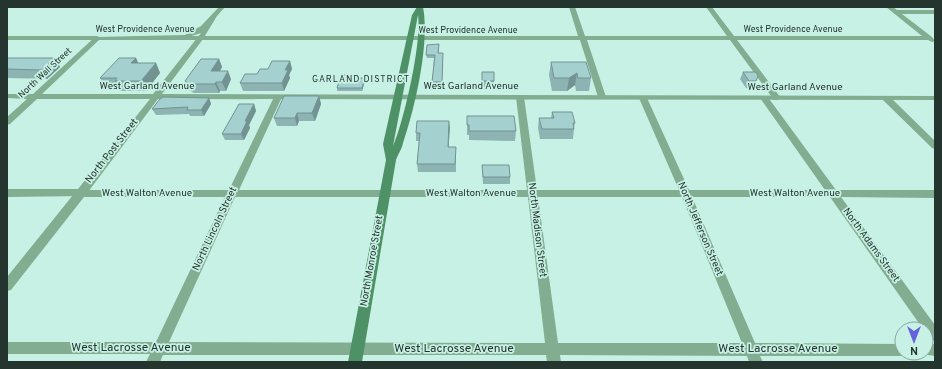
<svg xmlns="http://www.w3.org/2000/svg" width="942" height="369" font-family="Overpass,sans-serif">
<rect width="100%" height="100%" fill="#c7f1e4"/>
<g fill="none" stroke-linecap="round" stroke-linejoin="round">
<path fill="#83ad90" fill-rule="evenodd" d="M 569,7 L 575,7 L 585,36 L 727,36 L 706,7 L 712,7 L 734,36 L 922,36 L 886,7 L 893,7 L 897,10 L 935,10 L 935,14 L 902,14 L 932,37 L 935,41 L 932,42 L 928,40 L 737,40 L 781,98 L 777,100 L 774,100 L 730,40 L 587,40 L 606,97 L 602,99 L 598,97 L 580,40 L 179,40 L 175,38 L 179,36 L 578,36 Z
M 7,36 L 97,36 L 101,38 L 97,40 L 7,40 Z
M 275,95 L 281,95 L 282,97 L 239,190 L 527,190 L 516,97 L 520,95 L 524,97 L 537,190 L 679,190 L 639,98 L 643,96 L 647,98 L 689,190 L 825,190 L 760,98 L 764,96 L 767,96 L 836,190 L 935,190 L 935,198 L 841,197 L 935,325 L 935,341 C 929,339 926,335 926,329 L 923,329 L 830,197 L 692,197 L 755,343 L 902,344 L 902,353 L 907,353 L 907,354 L 902,356 L 760,356 L 763,362 L 749,362 L 747,356 L 560,355 L 561,362 L 547,362 L 546,355 L 163,355 L 160,362 L 146,362 L 150,354 L 7,354 L 7,342 L 156,342 L 225,197 L 84,197 L 11,290 L 7,291 L 7,277 L 77,190 L 229,190 ZM 235,197 L 528,197 L 545,343 L 169,342 ZM 538,197 L 682,197 L 742,343 L 558,343 Z
M 883,96 L 889,96 L 935,141 L 935,149 L 932,148 L 883,100 L 882,98 Z
M 926,344 L 935,344 L 935,356 L 921,354 L 921,353 L 926,353 Z"/>
<path fill="#83ad90" fill-rule="evenodd" d="M 219,7 L 225,7 L 217,16 L 203,39 L 162,94 L 935,96 L 935,100 L 158,99 L 85,196 L 7,197 L 7,189 L 78,189 L 150,99 L 37,99 L 10,124 L 7,125 L 7,117 L 27,99 L 7,98 L 7,94 L 33,94 L 95,37 L 185,35 L 201,26 ZM 201,33 L 153,94 L 42,94 L 99,40 L 179,40 Z"/>
<path fill="#4f9166" fill-rule="evenodd" d="M 417,7 L 423,7 C 430,43 415,108 403,143 C 402,149 398,154 396,160 L 362,362 L 348,362 L 386,160 L 383,144 L 412,15 ZM 418,15 C 422,42 404,121 393,146 Z"/>
</g>
<path fill="#8db4b3" d="M 439,44 L 439,53 L 443,57 L 442,85 L 432,85 L 434,58 L 427,58 L 426,55 Z
M 7,58 L 55,58 L 60,67 L 47,79 L 7,78 Z
M 136,58 L 138,63 L 156,63 L 160,73 L 146,91 L 120,91 L 118,88 L 106,88 L 100,78 Z
M 219,59 L 222,67 L 220,71 L 231,79 L 226,91 L 220,91 L 219,93 L 194,93 L 189,90 L 185,81 Z
M 290,61 L 292,69 L 289,75 L 290,78 L 284,91 L 243,91 L 240,83 L 268,69 Z
M 551,62 L 591,78 L 589,91 L 576,91 L 575,85 L 567,91 L 552,91 L 549,75 Z
M 482,72 L 494,81 L 494,88 L 482,88 Z
M 743,72 L 756,81 L 754,88 L 746,88 L 740,79 Z
M 349,75 L 349,78 L 365,81 L 362,91 L 337,91 L 337,88 Z
M 319,96 L 321,104 L 315,121 L 299,121 L 297,126 L 277,126 L 274,118 Z
M 209,98 L 211,104 L 204,116 L 190,116 L 189,114 L 156,115 L 152,109 Z
M 254,104 L 256,111 L 249,125 L 250,128 L 244,140 L 225,140 L 222,134 Z
M 552,112 L 575,123 L 574,127 L 574,129 L 573,139 L 540,139 L 538,128 L 539,118 L 551,118 Z
M 467,116 L 516,131 L 515,141 L 469,140 L 469,135 L 467,135 Z
M 449,121 L 449,147 L 456,154 L 456,172 L 418,172 L 417,164 L 419,141 L 416,141 L 416,133 Z
M 482,165 L 510,177 L 510,184 L 483,184 Z"/>
<path fill="#739292" d="M 55,58 L 60,67 L 47,79 L 42,70 Z
M 136,58 L 140,67 L 131,63 Z
M 219,59 L 222,67 L 215,79 L 211,71 Z
M 290,61 L 292,69 L 289,75 L 290,78 L 284,91 L 282,83 L 285,70 Z
M 156,63 L 160,73 L 146,91 L 141,81 Z
M 228,71 L 231,79 L 226,91 L 222,82 Z
M 577,73 L 575,85 L 567,91 L 569,78 Z
M 365,78 L 365,81 L 362,91 L 362,88 Z
M 216,82 L 220,91 L 219,93 L 215,84 Z
M 319,96 L 321,104 L 315,121 L 312,113 Z
M 209,98 L 211,104 L 204,116 L 201,110 Z
M 254,104 L 256,111 L 249,125 L 250,128 L 244,140 L 241,134 L 245,121 Z
M 297,113 L 299,121 L 297,126 L 295,118 Z
M 449,121 L 450,128 L 448,154 L 448,147 Z"/>
<path fill="#a4d1d0" stroke="#739292" d="M 439,44 L 438,53 L 443,53 L 442,82 L 432,82 L 435,55 L 426,55 L 427,45 Z
M 7,58 L 55,58 L 42,70 L 7,69 Z
M 119,58 L 136,58 L 131,63 L 156,63 L 141,81 L 115,81 L 117,78 L 100,78 Z
M 201,59 L 219,59 L 211,71 L 228,71 L 222,82 L 216,82 L 215,84 L 190,84 L 185,81 Z
M 272,61 L 290,61 L 285,70 L 288,70 L 282,83 L 240,83 L 245,74 L 257,74 L 260,69 L 268,69 Z
M 551,62 L 586,62 L 591,78 L 578,78 L 577,73 L 569,78 L 554,78 Z
M 482,72 L 494,72 L 494,81 L 482,81 Z
M 743,72 L 756,72 L 758,76 L 756,81 L 749,81 Z
M 341,75 L 349,75 L 348,78 L 365,78 L 362,88 L 337,88 Z
M 284,96 L 319,96 L 312,113 L 297,113 L 295,118 L 274,118 Z
M 163,97 L 209,98 L 201,110 L 187,110 L 188,107 L 152,109 L 160,99 Z
M 239,104 L 254,104 L 245,121 L 247,121 L 241,134 L 222,134 Z
M 552,112 L 572,112 L 575,123 L 573,123 L 574,129 L 542,129 L 539,118 L 554,118 Z
M 467,116 L 514,116 L 516,131 L 469,131 L 469,125 L 467,125 Z
M 417,121 L 449,121 L 448,147 L 456,147 L 455,164 L 417,164 L 420,133 L 416,133 Z
M 482,165 L 509,165 L 510,177 L 483,177 Z"/>
<g text-anchor="middle" dominant-baseline="central" stroke-width="3.5" stroke-linejoin="round" paint-order="stroke">
<g font-size="9" fill="#24342f" stroke="#c7f1e4">
<text x="145" y="29">West Providence Avenue</text>
<text x="793" y="29">West Providence Avenue</text>
<text x="468" y="30">West Providence Avenue</text>
<text transform="translate(45 73) rotate(-43)">North Wall Street</text>
</g>
<g font-size="9" letter-spacing="1" fill="#24342f" stroke="#c7f1e4">
<text x="361" y="79">GARLAND DISTRICT</text>
</g>
<g font-size="10" fill="#24342f" stroke="#c7f1e4">
<text x="147" y="86">West Garland Avenue</text>
<text x="471" y="86">West Garland Avenue</text>
<text x="795" y="87">West Garland Avenue</text>
<text transform="translate(112 151) rotate(-52)">North Post Street</text>
<text x="147" y="193">West Walton Avenue</text>
<text x="471" y="193">West Walton Avenue</text>
<text x="795" y="193">West Walton Avenue</text>
<text transform="translate(215 229) rotate(-65)">North Lincoln Street</text>
<text transform="translate(700 229) rotate(67)">North Jefferson Street</text>
<text transform="translate(537 230) rotate(83)">North Madison Street</text>
<text transform="translate(871 245) rotate(54)">North Adams Street</text>
<text transform="translate(372 261) rotate(-80)">North Monroe Street</text>
</g>
<g font-size="12" fill="#24342f" stroke="#c7f1e4">
<text x="131" y="348">West Lacrosse Avenue</text>
<text x="454" y="349">West Lacrosse Avenue</text>
<text x="778" y="349">West Lacrosse Avenue</text>
</g>
</g>
<rect width="942" height="369" fill="none" stroke="#24342f" stroke-width="16"/>
<g transform="translate(914 341) rotate(180)"><circle r="19" fill="#c7f1e4" stroke="#86a59c"/>
<path d="M0-3L7 15L0 10L-7 15Z" fill="#6563dc"/>
<text y="-6" font-size="11" font-weight="bold" text-anchor="middle" fill="#24342f">N</text>
</g>
</svg>
